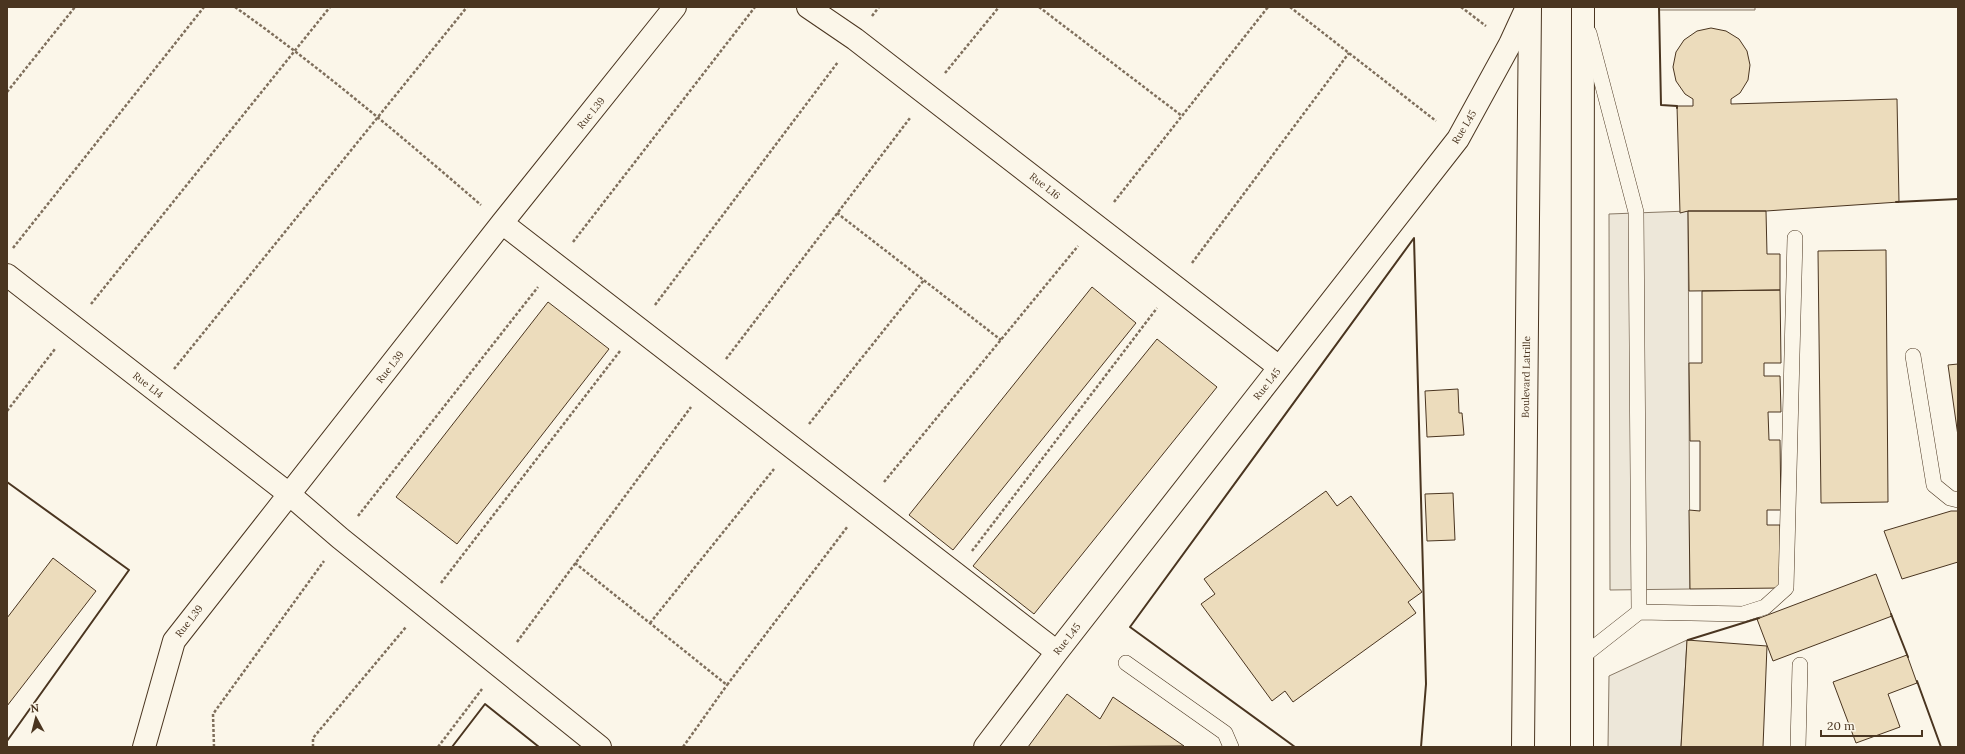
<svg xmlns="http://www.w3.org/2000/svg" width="1965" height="754" font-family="Lora,serif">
<rect width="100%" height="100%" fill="#fbf6e9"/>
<path fill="#ede7d9" stroke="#887966" d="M 1659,7 L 1755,7 L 1755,10 L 1659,10 Z
M 1688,211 L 1690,589 L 1610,590 L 1609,214 Z
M 1687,640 L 1681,747 L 1608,747 L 1609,676 Z"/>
<path fill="#ecdcbc" stroke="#4a3520" d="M 1711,28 L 1726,31 L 1739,39 L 1747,51 L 1750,65 L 1748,80 L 1740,93 L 1731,99 L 1731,104 L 1897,99 L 1899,202 L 1766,211 L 1688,211 L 1680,213 L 1677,106 L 1693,106 L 1693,99 L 1685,94 L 1676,81 L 1673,67 L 1676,52 L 1684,40 L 1697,31 Z
M 1688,211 L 1766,211 L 1767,254 L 1780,254 L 1780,290 L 1689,291 Z
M 1886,250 L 1888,502 L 1821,503 L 1818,251 Z
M 1092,287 L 1136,323 L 953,550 L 909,515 Z
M 1780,290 L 1781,363 L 1764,363 L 1764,376 L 1780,376 L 1781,412 L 1768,412 L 1769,440 L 1780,440 L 1781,510 L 1767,510 L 1767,525 L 1780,525 L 1781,588 L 1690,589 L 1689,510 L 1700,511 L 1700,441 L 1690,441 L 1689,363 L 1702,363 L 1702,291 Z
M 548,302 L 609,349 L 457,544 L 396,497 Z
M 1157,339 L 1217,387 L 1034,614 L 973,566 Z
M 1958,364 L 1958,436 L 1948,365 Z
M 1458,389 L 1459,413 L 1462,413 L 1464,435 L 1427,437 L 1425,391 Z
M 1326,491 L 1337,506 L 1351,496 L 1422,592 L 1408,602 L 1416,613 L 1293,702 L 1285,691 L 1272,701 L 1201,604 L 1215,594 L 1204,579 Z
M 1453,493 L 1455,540 L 1427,541 L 1425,494 Z
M 1951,511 L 1958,511 L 1958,562 L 1902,579 L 1884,531 Z
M 53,558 L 96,591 L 7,706 L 7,618 Z
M 1876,574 L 1892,616 L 1773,661 L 1757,619 Z
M 1687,640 L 1767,646 L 1763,747 L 1681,747 Z
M 1907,655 L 1917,683 L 1888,694 L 1900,727 L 1856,743 L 1833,682 Z
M 1067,694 L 1100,719 L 1113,697 L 1184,746 L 1028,747 Z"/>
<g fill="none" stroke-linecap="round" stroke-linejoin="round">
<defs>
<path id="lane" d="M 1913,356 L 1934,485 L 1950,498 L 1958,500
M 1639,612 L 1743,614 L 1765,607 L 1786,588 L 1795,238
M 1583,656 L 1639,612 L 1636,212 L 1589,33
M 1126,663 L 1225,733 L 1231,747
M 1798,747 L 1800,665"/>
<path id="street" d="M 808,7 L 855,39 L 1279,367
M 502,223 L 1057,652
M 7,275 L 289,494 L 340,538 L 600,747
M 144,747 L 174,641 L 502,223 L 675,7
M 985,747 L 1057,652 L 1458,139 L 1510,44 L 1527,7"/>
<path id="secondary" d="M 1523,747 L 1530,7
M 1582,747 L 1583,7"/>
</defs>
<use href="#lane" stroke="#4a3520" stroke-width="16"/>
<use href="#street" stroke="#4a3520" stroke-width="24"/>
<use href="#secondary" stroke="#4a3520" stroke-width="24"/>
<path stroke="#7f6f5c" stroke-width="2.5" stroke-dasharray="3 2" stroke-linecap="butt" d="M 235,7 C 321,68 401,136 481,205
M 1039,7 L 1182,116
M 1290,7 L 1436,121
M 1461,7 L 1486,26
M 872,16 L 879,7
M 945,73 L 999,7
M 7,92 L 75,7
M 1114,202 L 1268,7
M 837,213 L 1001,340
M 573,242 L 755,7
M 13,248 L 204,7
M 1192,263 L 1349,53
M 91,304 L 330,7
M 655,305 L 838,62
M 726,359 L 910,118
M 174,369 L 467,7
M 7,411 L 55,349
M 809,424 L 924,280
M 884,482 L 1078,246
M 358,516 L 538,287
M 972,551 L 1157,308
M 575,563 L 727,685 L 848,526
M 441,583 L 620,351
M 650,623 L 774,469
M 517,642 L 691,407
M 214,747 L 213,714 L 324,561
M 313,747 L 313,738 L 406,627
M 438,747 L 482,689
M 683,747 L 727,685"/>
<use href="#lane" stroke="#fbf6e9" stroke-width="15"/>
<use href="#street" stroke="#fbf6e9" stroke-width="22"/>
<use href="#secondary" stroke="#fbf6e9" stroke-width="22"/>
<path stroke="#4a3520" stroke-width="2" d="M 1659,7 L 1661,105 L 1677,106 L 1677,108
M 1896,202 L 1958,199
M 7,482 L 129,570 L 7,741
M 1891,614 L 1908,657
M 1688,640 L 1759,618
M 1917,681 L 1941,747
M 452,747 L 485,704 L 539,747
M 1295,747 L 1130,627 L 1414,238 L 1426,684 L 1421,747"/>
</g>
<g text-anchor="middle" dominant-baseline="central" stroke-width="3" stroke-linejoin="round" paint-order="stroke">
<g font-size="10" fill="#4a3520" stroke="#fbf6e9">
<text transform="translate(591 113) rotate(-51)">Rue L39</text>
<text transform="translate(1464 127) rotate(-59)">Rue L45</text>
<text transform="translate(1045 186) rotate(38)">Rue L16</text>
<text transform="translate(390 367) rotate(-52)">Rue L39</text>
<text transform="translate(1526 377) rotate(-89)">Boulevard Latrille</text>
<text transform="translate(1267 384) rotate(-52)">Rue L45</text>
<text transform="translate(148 385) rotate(38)">Rue L14</text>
<text transform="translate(189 621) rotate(-52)">Rue L39</text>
<text transform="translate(1067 639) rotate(-52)">Rue L45</text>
</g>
</g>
<rect width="1965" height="754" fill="none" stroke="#4a3520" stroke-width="16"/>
<g transform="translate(36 718) rotate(353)" stroke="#fbf6e9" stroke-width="3" paint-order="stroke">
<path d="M0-3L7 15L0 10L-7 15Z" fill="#4a3520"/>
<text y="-6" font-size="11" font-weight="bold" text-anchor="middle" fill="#4a3520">N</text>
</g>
<path d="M1821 730v6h101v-6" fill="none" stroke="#4a3520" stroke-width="2"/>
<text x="1827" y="730" font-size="12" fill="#4a3520" stroke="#fbf6e9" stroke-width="3" paint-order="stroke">20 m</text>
</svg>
